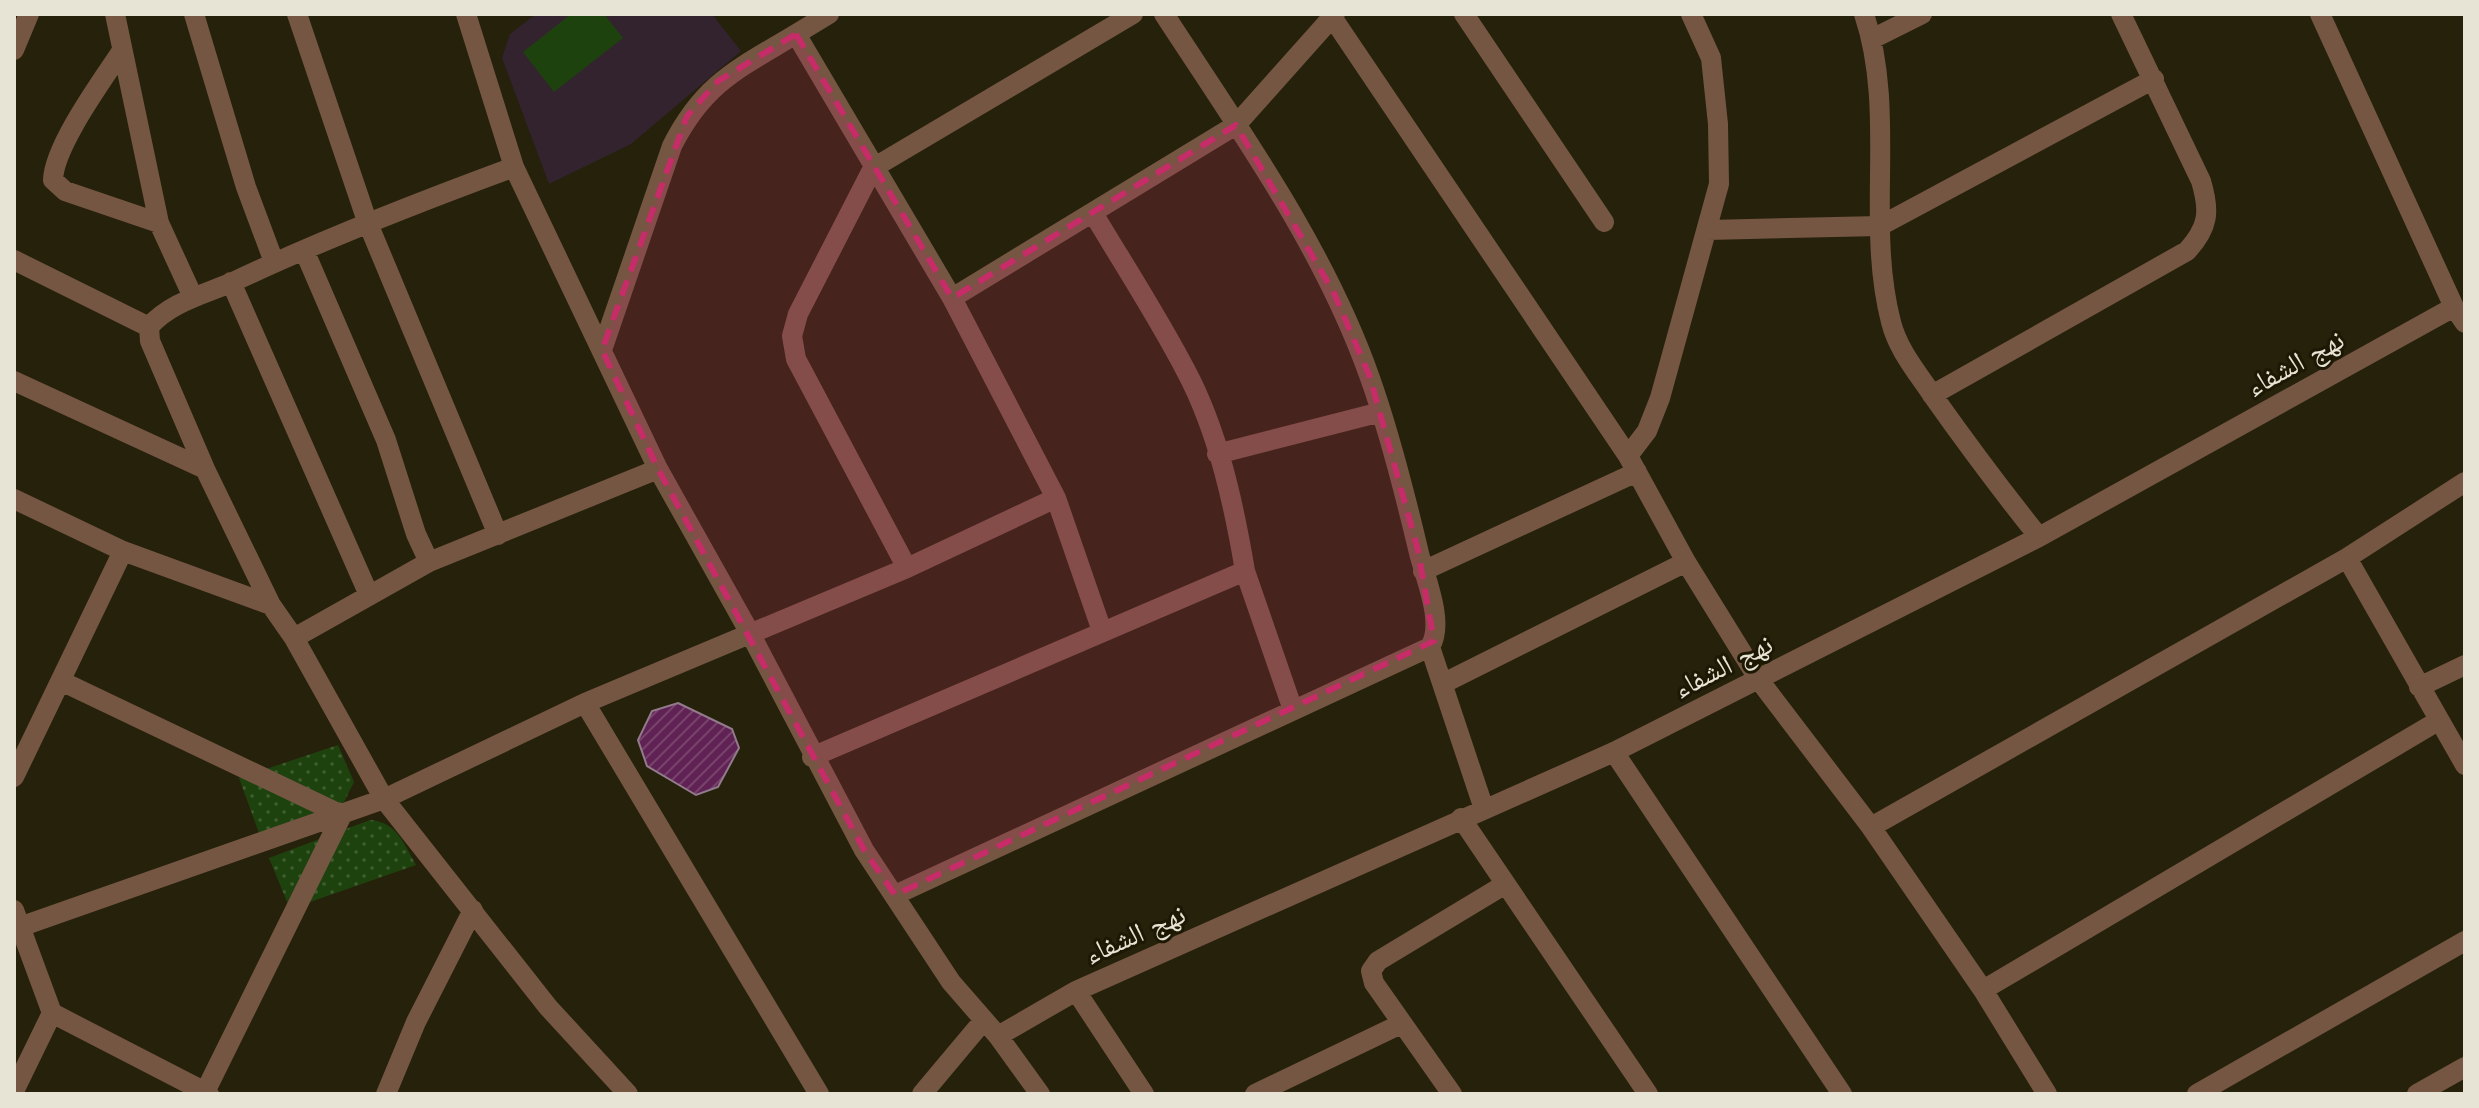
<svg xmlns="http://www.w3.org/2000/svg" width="2479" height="1108" viewBox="0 0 2479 1108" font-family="Jost,'Noto Naskh Arabic',sans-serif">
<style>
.education{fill:#33232e}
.park{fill:url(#park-dots)}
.pitch{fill:#1e420e}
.building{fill:url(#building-hatch);stroke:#927b8b;stroke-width:2}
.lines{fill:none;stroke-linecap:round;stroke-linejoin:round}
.minor{stroke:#755643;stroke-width:20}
.marked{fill:#c62c67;fill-opacity:0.2;stroke:#c62c67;stroke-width:6;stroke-dasharray:16 10;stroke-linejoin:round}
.labels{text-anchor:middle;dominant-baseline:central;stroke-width:6;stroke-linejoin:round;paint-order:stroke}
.street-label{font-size:28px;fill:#e7e4d6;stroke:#1d1803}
</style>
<defs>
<pattern id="park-dots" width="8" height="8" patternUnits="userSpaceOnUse" patternTransform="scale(2)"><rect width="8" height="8" fill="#1e420e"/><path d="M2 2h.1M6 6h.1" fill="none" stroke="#3f5d30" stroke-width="1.8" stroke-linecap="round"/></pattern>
<pattern id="building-hatch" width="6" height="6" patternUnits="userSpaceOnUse" patternTransform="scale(2)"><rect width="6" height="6" fill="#602254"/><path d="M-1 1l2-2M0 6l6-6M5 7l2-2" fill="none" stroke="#77426c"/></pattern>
</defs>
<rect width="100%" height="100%" fill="#26210b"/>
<path class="education" d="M536,14H712L741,51L631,144L549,184L502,58L510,34Z"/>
<path class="park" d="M338,745L354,782L344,802L259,833L239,778Z
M370,820C397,822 404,844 416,865L290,909L269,858Z"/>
<path class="pitch" d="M571,14H604L623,38L554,92L523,52Z"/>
<path class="building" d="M678,703L732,729L739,748L718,787L696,795L647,766L638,740L652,711Z"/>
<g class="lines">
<path class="minor" d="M115,14L159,223L193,297
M194,14L246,187L274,262
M297,14L367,221L498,535
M466,14L514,167L658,469L751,635L864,850L951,982L998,1036L1040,1094
M1330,14L1628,456L1686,562L1759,680L1871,827L1983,990L2047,1094
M1464,14L1604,222
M1864,14C1897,112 1865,222 1891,322C1898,350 1917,372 1933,396C1967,444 2002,491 2039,537
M2320,14L2454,307L2465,323
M796,34L829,14
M1872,39L1922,14
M14,50L29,14
M121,52C102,81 54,146 53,180L65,191L159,223
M514,167C419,202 326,238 235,281C206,294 170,302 149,327L150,341L205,469L271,605L294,638L384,799L548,1007L628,1094
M1708,230L1880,226L2154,79
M304,250L386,440L416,534L429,562
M14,260L149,327
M231,282L369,595
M952,298L1056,498L1102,631
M602,350L672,146C704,83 738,69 796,34L952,298L1236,125L1335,14
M14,381L205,469
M1932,395L2187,251C2209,227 2210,211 2201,181L2121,14
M1217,454L1381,412
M1628,456L1647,431L1660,398L1719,184L1718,124L1711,58L1691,14
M14,499L123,551L271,605
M2347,558L2465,765
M907,568L796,359L792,336L798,314L873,168L1133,14
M1245,571L1293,710
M1423,571L1637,472
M294,638L429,562L658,469
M1430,647L1484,809
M61,681L342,815L205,1092
M1444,683L1686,562
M2419,687L2465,665
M585,703L819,1094
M1614,752L1842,1094
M812,757L1245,571C1234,505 1218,431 1186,371C1158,317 1124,265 1093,213
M14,777L123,551
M1461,818L1648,1094
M1871,827L2347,558L2465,482
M895,895L1430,647C1445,623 1425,578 1419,553C1405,494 1390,434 1370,378C1324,247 1239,129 1164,14
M14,910L52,1013
M14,929L384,799L585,703L907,568L1056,498
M1983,990L2438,721
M1076,991L1144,1094
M998,1036L1076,991L1614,752L2039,537L2454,307
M14,1091L52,1013L209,1094
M386,1094L416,1022L473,910
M922,1094L984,1020
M1255,1094L1401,1024
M1452,1094L1374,983L1371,971L1378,961L1504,885
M2197,1094L2465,941
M2417,1094L2465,1067"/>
</g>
<path class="marked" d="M796,34L952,298L1236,125L1334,293L1370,377L1418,550L1434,641L895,895L864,850L658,469L602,350L687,116L718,81Z"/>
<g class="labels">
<g class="street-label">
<text transform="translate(2295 363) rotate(-29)">نهج الشفاء</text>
<text transform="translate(1723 666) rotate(-27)">نهج الشفاء</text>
<text transform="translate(1135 934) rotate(-24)">نهج الشفاء</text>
</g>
</g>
<rect width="2479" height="1108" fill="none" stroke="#e7e4d6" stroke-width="32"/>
</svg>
